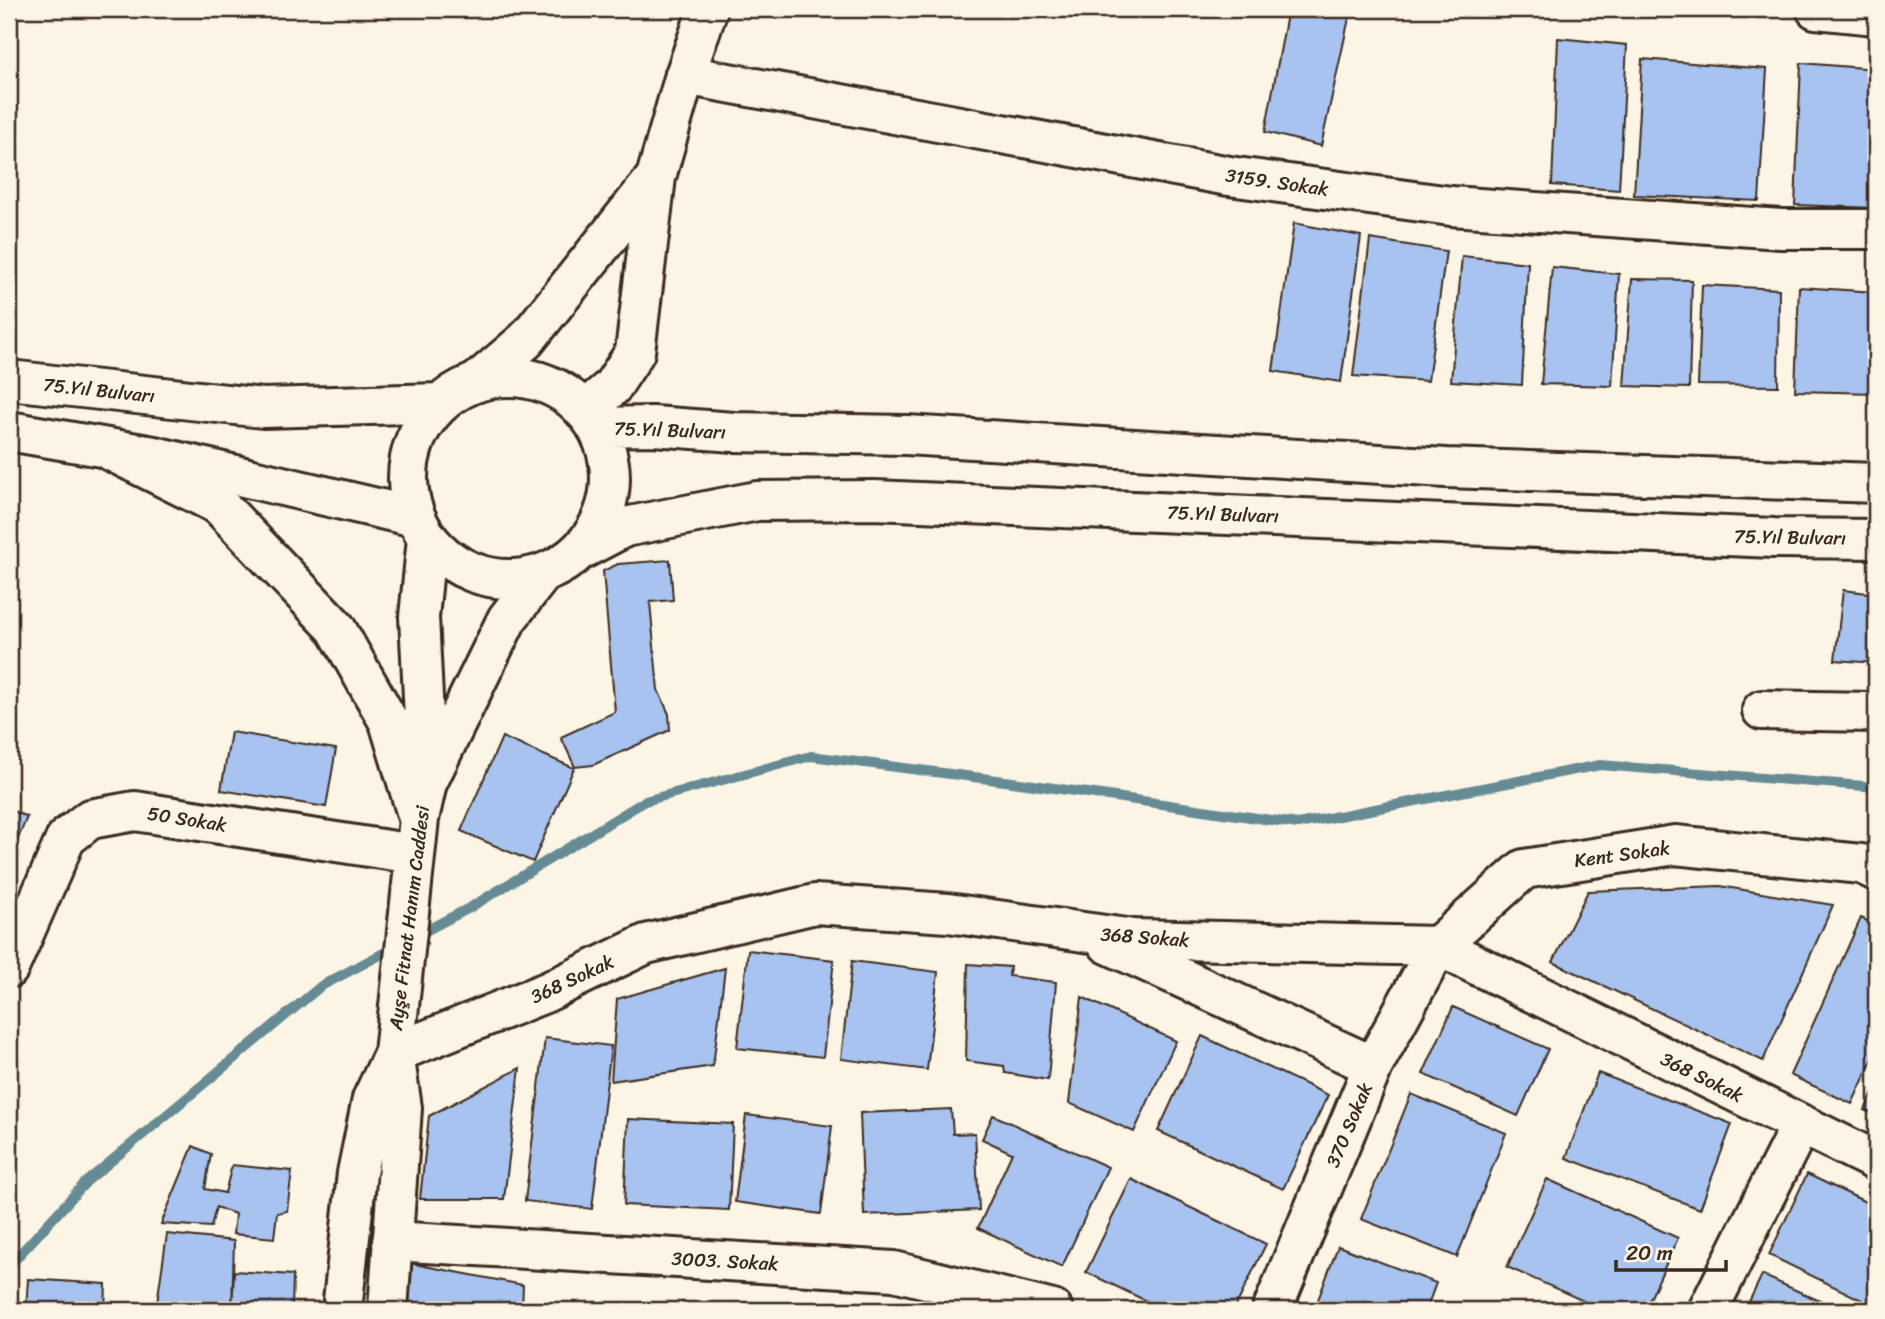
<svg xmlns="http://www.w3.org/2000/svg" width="1885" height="1319" viewBox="0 0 1885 1319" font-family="Sriracha,sans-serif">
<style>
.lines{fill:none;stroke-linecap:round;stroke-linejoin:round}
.stream{stroke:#668b94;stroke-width:10}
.building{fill:#a8c3f0;stroke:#3b2a1e;stroke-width:2}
.minor-casing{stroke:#3b2a1e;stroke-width:44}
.tertiary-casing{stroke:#3b2a1e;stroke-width:44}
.secondary-casing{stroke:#3b2a1e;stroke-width:44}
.minor{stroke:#fcf5e5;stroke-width:38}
.tertiary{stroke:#fcf5e5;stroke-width:38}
.secondary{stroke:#fcf5e5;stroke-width:38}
.labels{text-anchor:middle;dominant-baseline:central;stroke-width:5;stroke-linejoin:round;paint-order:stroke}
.street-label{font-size:19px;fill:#3b2a1e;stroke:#fcf5e5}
</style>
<rect width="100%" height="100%" fill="#fcf5e5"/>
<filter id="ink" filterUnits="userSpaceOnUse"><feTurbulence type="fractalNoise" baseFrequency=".0143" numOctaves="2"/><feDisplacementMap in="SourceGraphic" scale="14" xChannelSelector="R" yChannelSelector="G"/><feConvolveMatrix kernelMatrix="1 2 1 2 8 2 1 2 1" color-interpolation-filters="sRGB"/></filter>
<g filter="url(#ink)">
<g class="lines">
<path class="stream" d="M414,937L471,907L645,801L811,756L1020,783L1298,824L1600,765L1876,787
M9,1266L86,1182L321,986L397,946"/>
</g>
<path class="building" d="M1288,9H1351L1321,146L1265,132Z
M1558,38L1627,45L1619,190L1552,185Z
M1642,59L1767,69L1759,201L1634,195Z
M1801,63L1876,69V208L1795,205Z
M1294,223L1361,236L1341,382L1273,371Z
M1370,239L1446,251L1428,381L1353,376Z
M1462,256L1528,263L1522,385L1451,381Z
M1552,267L1619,274L1612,386L1541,384Z
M1632,279L1692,280L1689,388L1624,386Z
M1702,285L1779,289L1778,386L1698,385Z
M1799,287L1876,292V393L1795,391Z
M670,560L673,600L650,602L658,690L669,714L670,730L593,765L575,767L561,737L615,712L603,571L618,564Z
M1843,590L1876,594V663L1835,660Z
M231,732L336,749L326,807L221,790Z
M502,737L574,768L533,862L461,831Z
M9,809L27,817L9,860Z
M1720,886L1833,905L1763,1061L1553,962L1588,891Z
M1861,918L1876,925V1052L1852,1104L1790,1075Z
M748,950L834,960L823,1057L737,1048Z
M852,961L938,972L927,1070L841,1059Z
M968,964L1010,967L1009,976L1056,982L1048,1080L1005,1073L1004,1066L966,1061Z
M725,968L713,1066L611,1081L617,999Z
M1082,997L1176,1041L1134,1132L1069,1103Z
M1453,1007L1548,1049L1518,1116L1423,1074Z
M1202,1036L1328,1095L1283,1189L1158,1131Z
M545,1038L611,1046L592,1209L525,1201Z
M520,1068L504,1199H420L429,1116Z
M1598,1073L1732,1124L1700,1209L1566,1158Z
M1876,1086V1115L1865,1110Z
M1411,1094L1506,1133L1457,1257L1361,1219Z
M951,1109L953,1134L975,1133L979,1210L864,1215L860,1113Z
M746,1115L832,1126L821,1214L735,1202Z
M993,1115L1108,1167L1062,1267L978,1228L1012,1153L982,1139Z
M628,1119L733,1124L729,1210L624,1205Z
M193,1146L211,1154L205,1189L225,1193L232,1165L292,1171L287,1211L277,1213L274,1238L233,1234L235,1214L216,1207L211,1227L161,1224Z
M1807,1174L1876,1207V1307L1769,1255Z
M1131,1179L1266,1244L1234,1310H1165L1086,1272Z
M1547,1179L1678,1238L1645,1310H1604L1507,1267Z
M167,1234L234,1241L232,1310H156Z
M1338,1246L1436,1283L1426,1310L1315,1308Z
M409,1263L523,1285L522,1310H405Z
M234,1271L293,1275L292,1310H232Z
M1762,1275L1840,1310H1745Z
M28,1279L106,1284L105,1310H26Z"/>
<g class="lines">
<g class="minor-casing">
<path id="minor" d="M1816,9L1876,15
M685,75L1229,176L1451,206L1781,229H1876
M1762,710L1876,712
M1108,944L1373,1066
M9,968L66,838L90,819L135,811L414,854
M394,1053L547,992L646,944L815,904L948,913L1134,939L1438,946L1876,1161
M392,1241L894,1271L1053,1310
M1272,1310L1373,1066L1438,946L1524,869L1675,845L1861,864L1876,871
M1708,1310L1800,1126"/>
</g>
<g class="tertiary-casing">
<path id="tertiary" d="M477,382L526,340L656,177
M584,411L612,387L635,352L656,177L685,75L708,9"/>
</g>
<g class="secondary-casing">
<path id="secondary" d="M408 478a101 101 0 1 1 202 0a101 101 0 1 1-202 0Z
M9,380L263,408L441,403
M596,427L653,426L734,432L906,435L1446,468L1876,483
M9,431L154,456L415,517
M105,448L219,505L336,628L389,722L418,818
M579,551L625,527L757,501L874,500L1774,538L1876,539
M427,777L419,617L427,538
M342,1310L357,1173L372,1099L394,1053
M388,1310L402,1108L394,1053L419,819L427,783L507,619L543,573"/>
</g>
<use href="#minor" class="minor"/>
<use href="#tertiary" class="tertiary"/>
<use href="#secondary" class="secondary"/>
</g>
</g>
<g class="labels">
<g class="street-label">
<text transform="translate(1277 182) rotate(8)">3159. Sokak</text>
<text transform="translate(99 390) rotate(6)">75.Yıl Bulvarı</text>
<text transform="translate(670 430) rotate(2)">75.Yıl Bulvarı</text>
<text transform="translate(1223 514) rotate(2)">75.Yıl Bulvarı</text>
<text transform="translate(1790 537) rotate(1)">75.Yıl Bulvarı</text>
<text transform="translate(187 819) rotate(9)">50 Sokak</text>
<text transform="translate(1622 854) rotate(-8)">Kent Sokak</text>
<text transform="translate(409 918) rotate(-83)">Ayşe Fitnat Hanım Caddesi</text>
<text transform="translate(1145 937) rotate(4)">368 Sokak</text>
<text transform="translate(572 979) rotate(-25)">368 Sokak</text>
<text transform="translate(1702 1077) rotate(26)">368 Sokak</text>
<text transform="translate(1349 1125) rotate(-67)">370 Sokak</text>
<text transform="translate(725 1261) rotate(3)">3003. Sokak</text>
</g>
</g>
<rect width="1885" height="1319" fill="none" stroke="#fcf5e5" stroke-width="35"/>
<rect x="18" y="18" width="1850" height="1284" fill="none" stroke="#3b2a1e" stroke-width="2.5" filter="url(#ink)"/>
<path d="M1616 1260v10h110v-10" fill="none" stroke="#3b2a1e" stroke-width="3.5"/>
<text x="1626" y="1260" font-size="21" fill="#3b2a1e" stroke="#fcf5e5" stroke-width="5" paint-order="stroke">20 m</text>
</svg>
